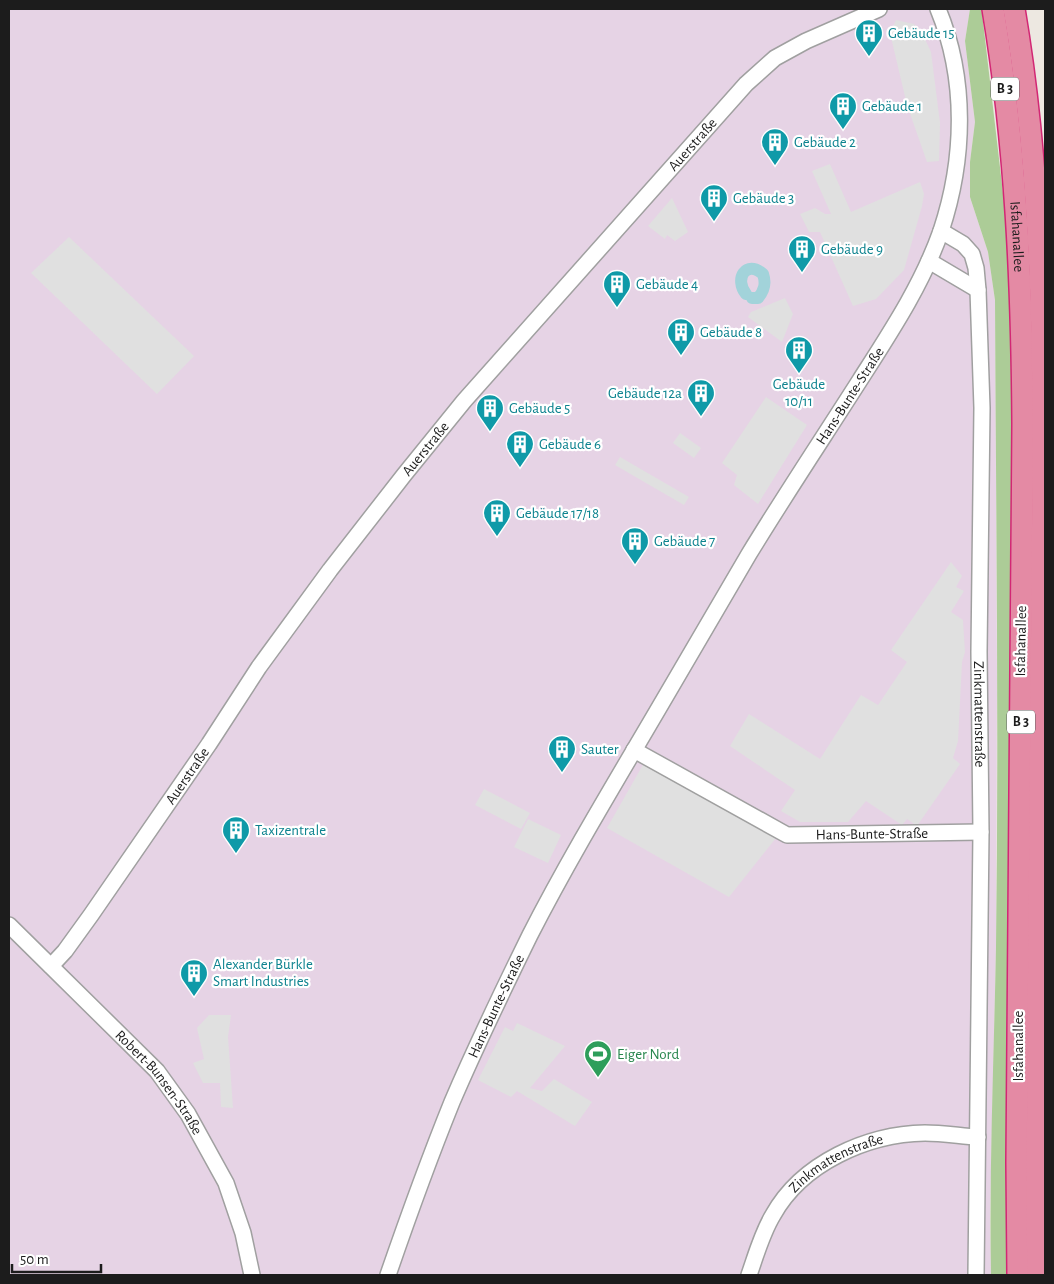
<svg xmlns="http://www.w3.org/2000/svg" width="1054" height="1284" viewBox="0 0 1054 1284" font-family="'Alegreya Sans',sans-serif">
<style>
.industrial{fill:#e6d3e5}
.forest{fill:#accc97}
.parking{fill:#e0e0e0}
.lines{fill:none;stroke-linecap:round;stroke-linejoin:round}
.canal{stroke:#a2d3da;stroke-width:12}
.minor-casing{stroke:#a0a0a0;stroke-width:18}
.highway-casing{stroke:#d22774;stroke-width:24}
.minor{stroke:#fff;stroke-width:15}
.highway{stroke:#e48aa4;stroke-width:21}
.labels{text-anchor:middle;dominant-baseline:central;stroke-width:4.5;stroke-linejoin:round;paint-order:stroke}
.shield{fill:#fff;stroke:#606060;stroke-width:1}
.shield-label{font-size:14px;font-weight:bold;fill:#1c1c1c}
.culture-label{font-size:15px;fill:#0d838f;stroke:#fff;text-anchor:start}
.street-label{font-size:15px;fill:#1c1c1c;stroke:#fff}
.leisure-label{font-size:15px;fill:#27864d;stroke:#fff;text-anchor:start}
</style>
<rect width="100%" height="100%" fill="#ede8e1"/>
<path class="industrial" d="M9,9H970L965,41L975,122L970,162V197L988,252L995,300L997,678L996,947L990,1219L991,1275H9Z"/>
<path class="forest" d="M970,9H981L982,13L1006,219L1012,319L1010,1275H991C989,1166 994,1056 996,947C999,732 996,516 995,300L988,252L970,197V162L975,122L965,41Z"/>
<path class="parking" d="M896,20L914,24L922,33L931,52L940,123L939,161L927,162L907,105L890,33Z
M830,164L851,212L920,182L924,194L922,206L904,270L876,299L853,306L820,232H809L800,214L815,208L825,214H831L812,171Z
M672,198L688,232L675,241L667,235L665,239L648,226Z
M69,237L194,356L157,394L31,273Z
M785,298L793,314L782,342L748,317L751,312Z
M766,397L807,425L758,504L734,485L737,475L722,463Z
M680,433L701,448L694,458L673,443Z
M620,457L689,497L684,505L615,465Z
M951,562L962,576L956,587L964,591L951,612L963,620L965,652L962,662L958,741L953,758L960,764L917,826L907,819L902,825L866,801L848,822H800L781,811L795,790L730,746L749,714L820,759L861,695L878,705L907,662L891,650Z
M644,763L776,838L729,897L607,828Z
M484,789L530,813L521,829L475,805Z
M528,819L561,835L548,863L514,847Z
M209,1015H231L228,1037L233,1108L221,1107L220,1083H203L193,1063L204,1059L197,1028Z
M517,1023L565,1046L530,1088L542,1091L554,1079L592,1102L575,1126L517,1091L511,1097L478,1080L505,1027L513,1031Z"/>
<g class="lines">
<path class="canal" d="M746,294C734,279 746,259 763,274C766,283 765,290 758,298H752"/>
<g class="minor-casing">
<g id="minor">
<path id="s1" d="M941,231L963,244L972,254L976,268L978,290L982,408L979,652L981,832L976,1275"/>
<path d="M929,261L978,290"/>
<path id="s2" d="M634,750L787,835L981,832"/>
<path id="s3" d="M9,925L157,1071L188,1114L226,1183L243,1233L252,1275"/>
<path id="s4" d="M51,966L65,951L91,915L209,744L259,667L330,570L404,475L464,401L746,84L775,58L806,41L879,9"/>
<path id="s5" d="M388,1275C408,1217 429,1159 452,1102C476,1046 503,990 530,935C571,855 618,778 663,701C692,652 720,603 749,554C785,495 823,438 860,380C890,333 922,285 941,231C965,159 967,79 938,9"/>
<path id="s6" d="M749,1275C756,1255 762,1233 773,1215C802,1163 867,1134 925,1133C942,1133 961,1136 978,1137"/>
</g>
</g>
<g class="highway-casing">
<g id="highway">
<path id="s7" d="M993,9C1016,146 1022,284 1023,424L1017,1163L1018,1275"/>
<path d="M1014,9C1046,198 1044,390 1042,581C1040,731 1039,882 1038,1033C1038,1114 1036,1195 1038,1275"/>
</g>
</g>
<use href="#minor" class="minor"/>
<use href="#highway" class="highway"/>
</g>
<defs>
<g id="building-pin" transform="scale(1.4375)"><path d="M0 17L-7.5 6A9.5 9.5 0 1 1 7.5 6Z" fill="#0f9aa8" stroke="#fff"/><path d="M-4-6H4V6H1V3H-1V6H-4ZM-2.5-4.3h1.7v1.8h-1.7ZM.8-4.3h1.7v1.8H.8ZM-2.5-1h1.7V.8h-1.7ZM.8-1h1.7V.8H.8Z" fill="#fff"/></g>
<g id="stadium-pin" transform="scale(1.4375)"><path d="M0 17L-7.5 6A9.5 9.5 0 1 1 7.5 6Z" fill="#2e9e5b" stroke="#fff"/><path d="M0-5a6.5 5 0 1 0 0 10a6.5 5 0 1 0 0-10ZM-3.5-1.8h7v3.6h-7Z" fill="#fff"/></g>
</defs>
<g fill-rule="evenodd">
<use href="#building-pin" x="869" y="33"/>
<use href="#building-pin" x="843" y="106"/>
<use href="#building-pin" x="775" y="142"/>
<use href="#building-pin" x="714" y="198"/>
<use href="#building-pin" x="802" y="249"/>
<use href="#building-pin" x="617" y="284"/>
<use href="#building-pin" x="681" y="332"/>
<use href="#building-pin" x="799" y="350"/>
<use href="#building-pin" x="701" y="393"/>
<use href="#building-pin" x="490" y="408"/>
<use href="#building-pin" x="520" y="444"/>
<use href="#building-pin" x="497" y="513"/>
<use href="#building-pin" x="635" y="541"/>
<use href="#building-pin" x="562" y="749"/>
<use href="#building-pin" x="236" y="830"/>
<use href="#building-pin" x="194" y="973"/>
<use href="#stadium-pin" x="598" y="1054"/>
</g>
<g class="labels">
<g class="shield">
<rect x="991" y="77.5" width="28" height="23" rx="4"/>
<rect x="1007" y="710.5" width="28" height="23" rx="4"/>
</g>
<g class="shield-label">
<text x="1005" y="89">B 3</text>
<text x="1021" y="722">B 3</text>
</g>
<g class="culture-label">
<text x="888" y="33">Gebäude 15</text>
<text x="862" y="106">Gebäude 1</text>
<text x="794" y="142">Gebäude 2</text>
<text x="733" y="198">Gebäude 3</text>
<text x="821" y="249">Gebäude 9</text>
<text x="636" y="284">Gebäude 4</text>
<text x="700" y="332">Gebäude 8</text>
<text x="799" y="384" text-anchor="middle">Gebäude<tspan x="799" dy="17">10/11</tspan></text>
<text x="682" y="393" text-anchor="end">Gebäude 12a</text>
<text x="509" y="408">Gebäude 5</text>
<text x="539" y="444">Gebäude 6</text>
<text x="516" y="513">Gebäude 17/18</text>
<text x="654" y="541">Gebäude 7</text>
<text x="581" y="749">Sauter</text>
<text x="255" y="830">Taxizentrale</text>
<text x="213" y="964">Alexander Bürkle<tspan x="213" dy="17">Smart Industries</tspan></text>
</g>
<g class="street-label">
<text stroke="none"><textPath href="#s4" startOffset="1044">Auerstraße</textPath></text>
<text stroke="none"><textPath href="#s7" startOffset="229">Isfahanallee</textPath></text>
<text stroke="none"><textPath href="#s5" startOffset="996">Hans-Bunte-Straße</textPath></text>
<text stroke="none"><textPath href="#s4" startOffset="639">Auerstraße</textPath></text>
<text transform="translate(1021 641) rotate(-89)">Isfahanallee</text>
<text stroke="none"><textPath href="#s1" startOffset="500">Zinkmattenstraße</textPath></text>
<text stroke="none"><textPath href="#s4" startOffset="234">Auerstraße</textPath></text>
<text stroke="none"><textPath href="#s2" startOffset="260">Hans-Bunte-Straße</textPath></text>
<text stroke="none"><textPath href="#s5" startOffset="290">Hans-Bunte-Straße</textPath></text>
<text transform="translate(1018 1046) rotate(-90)">Isfahanallee</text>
<text stroke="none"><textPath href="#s3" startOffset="218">Robert-Bunsen-Straße</textPath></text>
<text stroke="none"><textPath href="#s6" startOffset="149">Zinkmattenstraße</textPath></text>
</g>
<g class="leisure-label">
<text x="617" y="1054">Eiger Nord</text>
</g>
</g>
<rect width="1054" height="1284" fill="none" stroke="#1c1c1c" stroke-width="20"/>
<path d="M12 1264v8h89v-8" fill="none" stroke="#1c1c1c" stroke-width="2.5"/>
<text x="20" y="1264" font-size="15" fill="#1c1c1c" stroke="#ffffff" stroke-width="4" paint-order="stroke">50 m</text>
</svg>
